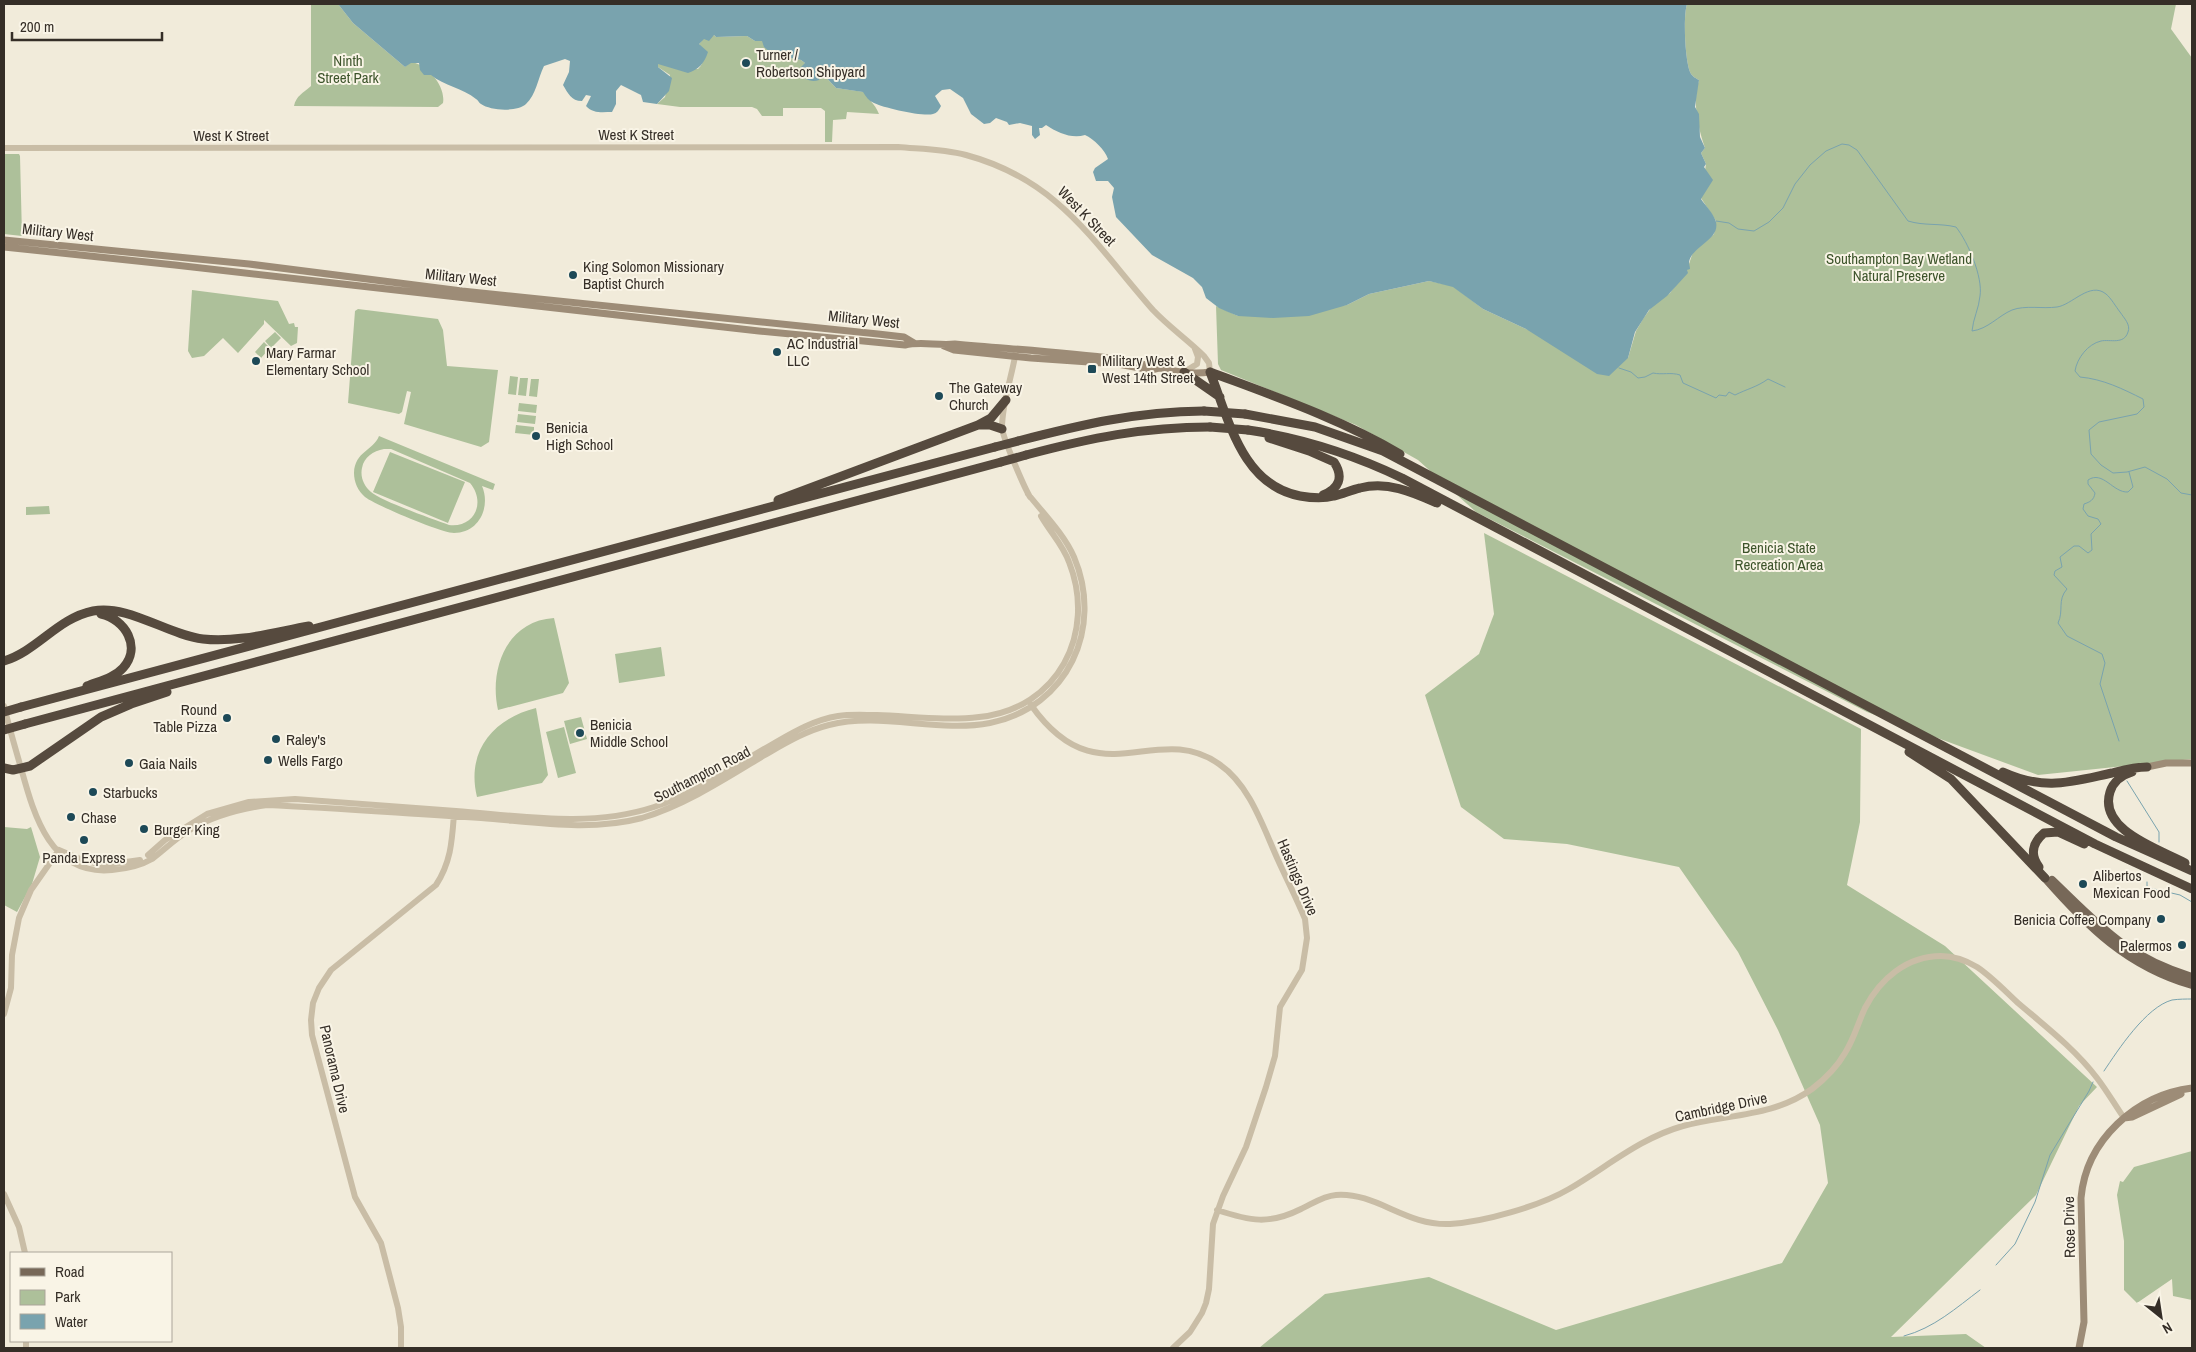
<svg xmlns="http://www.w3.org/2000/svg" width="2196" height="1352" viewBox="0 0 2196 1352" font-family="'Archivo Narrow',sans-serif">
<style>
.green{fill:#adc09a;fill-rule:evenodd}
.water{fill:#79a3ae}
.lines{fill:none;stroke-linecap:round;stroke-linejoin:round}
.stream{stroke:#79a3ae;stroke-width:1}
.tertiary{stroke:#c9bda6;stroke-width:6}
.secondary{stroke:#9d8c77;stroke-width:7}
.primary{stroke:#776858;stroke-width:8}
.motorway{stroke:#564a3e;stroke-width:9}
.motorway-bridge{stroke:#564a3e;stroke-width:9}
.poi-dot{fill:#1d4957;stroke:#f9f4e6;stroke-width:2}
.labels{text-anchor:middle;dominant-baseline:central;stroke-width:4;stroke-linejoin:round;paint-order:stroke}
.poi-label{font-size:15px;fill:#352e27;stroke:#f9f4e6;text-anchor:start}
.park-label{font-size:15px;fill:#3d542b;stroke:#f9f4e6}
.street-label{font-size:15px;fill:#352e27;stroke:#f9f4e6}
</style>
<rect width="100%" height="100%" fill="#f1ebda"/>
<path class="green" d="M311,4H338L353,23L405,67L411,62C427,64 446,86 443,103L438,107L294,106C296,96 303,93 311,86Z
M1687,4H2176L2171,29L2192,58V759L2038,775L1867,712L1476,512L1418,460L1356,425L1221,370L1218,364L1216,306L1238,316L1347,305L1369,294L1429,281L1453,286L1483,309L1526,329L1628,358L1636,331L1643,319L1653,305L1670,293L1687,270L1693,252L1714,234L1716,221L1701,198L1706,164L1701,153L1705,148C1698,127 1692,102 1699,80C1695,78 1691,75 1690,72C1685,59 1683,17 1687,4Z
M714,35L716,37L747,36L755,41H763C767,52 771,53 784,53L786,57L801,60L805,63L804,66L821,72L836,88L864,92C869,101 874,102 879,114L847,112L846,119L833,120L832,142H825V111L821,108H783V116H762L757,109L752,107H680L657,104L665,97L670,75L658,67V63L698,69C706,62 704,51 699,44L704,38Z
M4,154H19L20,156L22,236L4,234Z
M192,290L278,301L289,324L294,323L295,327H298L297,343L291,346L264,320V324L238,353L223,338L204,356L192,358L188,351Z
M358,309L438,319L443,330L447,366L498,370L489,442L481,447L404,424L411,392L407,391L402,412L399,414L348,403L355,311Z
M275,332L281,338L271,348L265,341Z
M264,342L270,348L261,358L255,352Z
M510,376L518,377L516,395L508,394Z
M520,378H528L526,396L518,395Z
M531,379H539L537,397L529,396Z
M519,403L537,405L536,413L518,411Z
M518,414L536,416L535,424L517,422Z
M516,425L534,427V435L515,433Z
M379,436L495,484L493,490L482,486C491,507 479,533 454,533C442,533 375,505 365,497C358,491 354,482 354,473C355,451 373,451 379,436ZM384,449H391L470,483C486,502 475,528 449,525C433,519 381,501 371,492C364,486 360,477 362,468C364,457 373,451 384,449Z
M390,452L465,482L448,523L373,492Z
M49,506L50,514L26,515V507Z
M1484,533L1861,729L1860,822L1847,885L1945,946L2097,1087L2079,1106L2036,1195L1891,1337L1966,1334L1986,1348H1259L1325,1294L1429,1277L1556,1330L1782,1263L1828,1183L1820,1125L1778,1030L1738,952L1679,867L1567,844L1504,839L1461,807L1425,695L1479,654L1494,614Z
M554,618L569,683L563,693L498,710C489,670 506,621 554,618Z
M661,647L665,676L619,683L615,654Z
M536,708L548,775L542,783L477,797C466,752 492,719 536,708Z
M581,717L587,739L570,744L564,721Z
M564,727L576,773L558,778L546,732Z
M4,827L27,829L31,827L40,857L32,884L17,912L4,905Z
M2192,1151V1300L2173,1296L2172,1279L2137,1303L2124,1290V1241L2117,1195L2120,1181L2123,1182L2134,1167Z"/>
<path class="water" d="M338,4H1687C1683,17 1685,59 1690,72C1691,75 1695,78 1699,80L1695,107L1699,114L1700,137L1705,148L1701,153L1706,164L1704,167L1713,180L1701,199C1705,205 1714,214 1716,222C1720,240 1692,246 1689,262C1689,264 1690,267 1690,269L1687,270L1688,273L1667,296L1649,310L1635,332L1628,358L1609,376L1597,374L1526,329L1483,309L1453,287L1429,281L1369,294L1347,305L1309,316L1273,318L1238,316L1228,312L1219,308L1206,298L1202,287L1193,278L1152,255L1116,217L1112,197L1114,188L1108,181H1096L1093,172L1095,168L1108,159C1105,150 1094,139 1085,135C1072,139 1058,133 1046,125L1042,128H1039L1040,135L1035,139L1032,135V126L1020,123L1009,125L1007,122L996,118L990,123L984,124L971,114L963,98L950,89L942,90L935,96L941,106C939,110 937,113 933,114C924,117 884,108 874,103C869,101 866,97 863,92L836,88L822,73L819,80C811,83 803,79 799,71L800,68L805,63L801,60L786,57L783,53H771L764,47L762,41H755L747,36L716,37L714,35L709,41L704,39L699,44L708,52C704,64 699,69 688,73L658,64V67L672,78L669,91L657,104L643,102L641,95L621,85L616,91V104L612,112C603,112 593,114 586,106L591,96L586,95L582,101C571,101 568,93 563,85L569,72L570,61L565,59L544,66C538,78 536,95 526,104C517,112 491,111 481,104C479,103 478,100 476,99C463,88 444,86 431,75H424L420,70L419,63H411L405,67L353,23Z"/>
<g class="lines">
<path class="stream" d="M1716,221L1729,223L1738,229L1754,231L1769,222L1783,208L1795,184L1810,165L1826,151L1842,144L1849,145L1857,150L1908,221C1924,226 1940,223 1956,227C1968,242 1983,277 1980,296C1979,308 1973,319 1972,331C1988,329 1998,316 2012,310C2025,305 2043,309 2057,307C2072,305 2090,281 2106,294C2111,298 2116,307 2120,312C2124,318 2131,325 2128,332C2124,345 2110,339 2101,341C2088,344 2077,358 2075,371L2080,377C2103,379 2123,389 2143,399L2144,407L2137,414L2099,422L2089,430L2091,454L2101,465L2113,473L2127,472L2145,467L2167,479L2181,493L2192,495
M1619,368L1631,372L1638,378L1645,377L1653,373C1662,375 1671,372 1680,375L1683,383L1716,398L1719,395L1726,396L1729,392L1735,395C1747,389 1757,387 1768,379L1785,387
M2119,741L2100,684L2105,663L2102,654L2067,636L2058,623C2064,611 2057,600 2067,589L2054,575L2055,571L2062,567L2060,557L2074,546H2079L2088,553L2092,550L2091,534L2101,524L2098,519L2088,516L2083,509L2084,504C2090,502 2094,500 2095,493L2088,484V480C2103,470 2113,493 2128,492L2133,487L2129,472
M2127,781L2159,832V842
M2147,882V886L2150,888L2180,895L2192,902
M2104,1071C2118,1050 2146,1007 2172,1000C2179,999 2186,999 2192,999
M1996,1265L2015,1244L2035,1202L2050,1155L2089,1091L2093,1082
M1904,1336C1934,1328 1956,1308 1980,1290"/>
<path class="tertiary" d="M4,148L898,147C921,149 944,149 966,155C1059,180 1094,243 1153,310C1169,327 1188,340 1204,356L1209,363L1210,372
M1016,351C1012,377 1002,402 1002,428C1003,438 1024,487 1030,497
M1184,372L1197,364L1198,357L1195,349
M1031,705C1098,800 1155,719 1219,764C1250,785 1263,827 1278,860C1287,880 1297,899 1305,919L1307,938L1302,970L1280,1007L1275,1056L1266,1087L1246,1147L1223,1196L1213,1224L1209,1289L1206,1303L1202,1313L1190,1332L1173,1348
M4,706C9,727 15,747 21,768C34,815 50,876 112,870C125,869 140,866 152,859C164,850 175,839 188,831C212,816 239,809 267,805C338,808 410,814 481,818C534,822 589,832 642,818C685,805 725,779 763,756C784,744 805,731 829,725C881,712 938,733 990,723C1068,707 1104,628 1074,557C1064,534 1043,513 1028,494
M59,850L85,861L105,865L140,860
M148,855L165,840L207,814L249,802L295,799C348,803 402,807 456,811C522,816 590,828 654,807C694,794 734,766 771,745C792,733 813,720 838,716C850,714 864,715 877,715C910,716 946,721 979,717C1058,709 1097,633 1069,562C1063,545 1050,532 1041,516
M4,1014L11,988L12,955L19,918L31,890L59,850
M4,1194L19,1227L25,1253
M1217,1210C1250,1221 1269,1225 1301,1209C1312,1204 1323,1196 1336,1195C1377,1192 1405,1226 1450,1224C1484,1222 1540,1206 1569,1189C1607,1167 1640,1138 1683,1126C1728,1114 1773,1117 1812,1089C1825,1079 1837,1067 1845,1053C1854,1039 1858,1023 1865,1008C1880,979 1907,956 1941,956C1953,956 1967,961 1977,967C1992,977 2005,991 2018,1003C2045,1026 2075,1049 2097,1078C2107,1091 2115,1105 2124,1118
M26,1341V1348
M401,1348V1327L398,1308L381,1243L355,1197L312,1035L311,1020L313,1003L319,988L331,970L436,885C451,862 452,841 454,814"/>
<path class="secondary" d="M4,240L249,264L462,291L878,334L904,337L914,343
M4,247L175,265L759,331L905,345C921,341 938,346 955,344C1009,349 1063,352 1116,359C1147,363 1179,377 1210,372
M944,346L954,350L1031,358L1118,364L1151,370L1159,368
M2147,767L2166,763H2192
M2124,1118L2132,1117L2181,1094
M2079,1348L2084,1322L2081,1198C2086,1140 2136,1095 2192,1088"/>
<path class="primary" d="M2045,878C2088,927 2127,966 2192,985
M2052,880C2101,927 2125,956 2192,977"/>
<path class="motorway" d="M1184,372L1220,397
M1210,372C1229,420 1242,485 1300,496C1311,498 1323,499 1334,496C1343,494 1351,490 1360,488C1388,481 1412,492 1437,503
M1210,372C1274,396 1341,419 1400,454
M1245,414L1315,427L1383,451L2116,837L2192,871
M978,425H990L1002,429
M1248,430C1302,438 1352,454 1402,478L2095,844L2192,889
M1269,438L1309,451L1334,462C1344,477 1339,489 1323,495
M1018,441C1084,424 1135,412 1204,411
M1026,455C1090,438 1143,427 1210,427
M778,500L978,425L991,418L1006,400
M4,661C37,651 58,618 93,611C128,604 168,635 203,639C237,643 275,632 309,626
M87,686C99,681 114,678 123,668C142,647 125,619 101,614
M21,707L995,447
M25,724L1001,462
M1909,752L1951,779L2045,878
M4,768L13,770L30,766L101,717L131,704L167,692
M2003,772C2045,791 2070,782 2112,773C2124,770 2135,767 2147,767
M2132,772C2122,775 2113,782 2110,792C2098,830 2159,849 2185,863
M2039,867C2030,855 2032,843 2044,833L2058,832L2084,844"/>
<path class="motorway-bridge" d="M1204,411L1245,414
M1210,427L1248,430
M995,447L1018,441
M1001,462L1026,455
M4,712L21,707
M4,730L25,724"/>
</g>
<g class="poi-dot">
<circle cx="746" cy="63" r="5"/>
<circle cx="573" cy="275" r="5"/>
<circle cx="777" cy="352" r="5"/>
<circle cx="256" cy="361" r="5"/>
<rect x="1087" y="364" width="10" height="10" rx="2.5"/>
<circle cx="939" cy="396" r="5"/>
<circle cx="536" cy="436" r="5"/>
<circle cx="227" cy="718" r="5"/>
<circle cx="580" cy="733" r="5"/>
<circle cx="276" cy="739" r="5"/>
<circle cx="268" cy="760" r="5"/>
<circle cx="129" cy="763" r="5"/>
<circle cx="93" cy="792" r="5"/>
<circle cx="71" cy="817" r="5"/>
<circle cx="144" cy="829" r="5"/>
<circle cx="84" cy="840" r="5"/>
<circle cx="2083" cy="884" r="5"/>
<circle cx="2161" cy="919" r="5"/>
<circle cx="2182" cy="945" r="5"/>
</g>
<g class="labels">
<g class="poi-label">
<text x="756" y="54">Turner /<tspan x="756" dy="17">Robertson Shipyard</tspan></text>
<text x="583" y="266">King Solomon Missionary<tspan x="583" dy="17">Baptist Church</tspan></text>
<text x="787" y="343">AC Industrial<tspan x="787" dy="17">LLC</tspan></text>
<text x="266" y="352">Mary Farmar<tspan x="266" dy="17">Elementary School</tspan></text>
<text x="1102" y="360">Military West &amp;<tspan x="1102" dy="17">West 14th Street</tspan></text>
<text x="949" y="387">The Gateway<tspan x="949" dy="17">Church</tspan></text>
<text x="546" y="427">Benicia<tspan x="546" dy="17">High School</tspan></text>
<text x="217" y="709" text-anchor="end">Round<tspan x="217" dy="17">Table Pizza</tspan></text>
<text x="590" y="724">Benicia<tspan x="590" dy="17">Middle School</tspan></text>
<text x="286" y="739">Raley's</text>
<text x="278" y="760">Wells Fargo</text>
<text x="139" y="763">Gaia Nails</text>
<text x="103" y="792">Starbucks</text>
<text x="81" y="817">Chase</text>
<text x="154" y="829">Burger King</text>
<text x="84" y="857" text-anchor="middle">Panda Express</text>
<text x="2093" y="875">Alibertos<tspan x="2093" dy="17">Mexican Food</tspan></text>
<text x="2151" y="919" text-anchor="end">Benicia Coffee Company</text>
<text x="2172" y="945" text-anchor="end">Palermos</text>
</g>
<g class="park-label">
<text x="348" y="60">Ninth<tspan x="348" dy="17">Street Park</tspan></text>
<text x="1899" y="258">Southampton Bay Wetland<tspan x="1899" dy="17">Natural Preserve</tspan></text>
<text x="1779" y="547">Benicia State<tspan x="1779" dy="17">Recreation Area</tspan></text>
</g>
<g class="street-label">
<text x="636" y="134">West K Street</text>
<text x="231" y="135">West K Street</text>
<text transform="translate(1087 216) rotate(46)">West K Street</text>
<text transform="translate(58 232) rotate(6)">Military West</text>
<text transform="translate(461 277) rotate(6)">Military West</text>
<text transform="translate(864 319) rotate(6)">Military West</text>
<text transform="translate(702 774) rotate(-27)">Southampton Road</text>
<text transform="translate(1298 877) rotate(67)">Hastings Drive</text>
<text transform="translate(335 1069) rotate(77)">Panorama Drive</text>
<text transform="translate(1721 1107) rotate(-12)">Cambridge Drive</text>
<text transform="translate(2069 1227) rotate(-91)">Rose Drive</text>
</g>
</g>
<rect width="2196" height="1352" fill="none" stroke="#352e27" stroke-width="10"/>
<rect x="10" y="1252" width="162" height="90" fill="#f9f4e6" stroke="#aba59a"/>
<rect x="20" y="1268" width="25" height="8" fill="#776858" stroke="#aba59a"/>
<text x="55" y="1277" font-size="15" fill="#352e27">Road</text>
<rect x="20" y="1290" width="25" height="15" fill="#adc09a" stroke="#aba59a"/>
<text x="55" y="1302" font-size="15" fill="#352e27">Park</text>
<rect x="20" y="1314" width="25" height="15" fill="#79a3ae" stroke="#aba59a"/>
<text x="55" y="1327" font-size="15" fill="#352e27">Water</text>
<g transform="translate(2161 1317) rotate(150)" stroke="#f9f4e6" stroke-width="4" paint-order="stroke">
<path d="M0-4L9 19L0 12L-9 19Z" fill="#352e27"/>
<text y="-8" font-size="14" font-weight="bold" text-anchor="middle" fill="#352e27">N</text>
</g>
<path d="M12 32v8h150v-8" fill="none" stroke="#352e27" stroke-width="2.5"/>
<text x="20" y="32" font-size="15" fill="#352e27" stroke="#f9f4e6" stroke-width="4" paint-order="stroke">200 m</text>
</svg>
